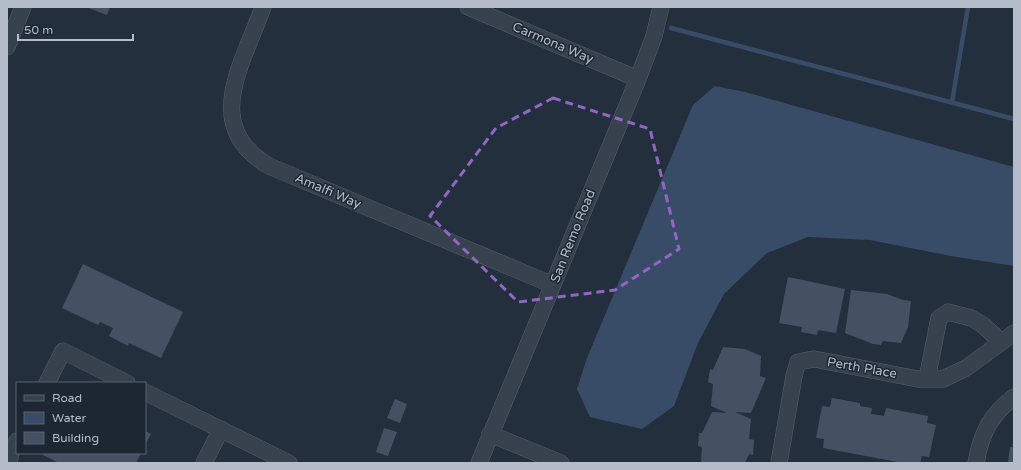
<svg xmlns="http://www.w3.org/2000/svg" width="1021" height="470" viewBox="0 0 1021 470" font-family="'Varela Round',sans-serif">
<style>
.water{fill:#394c67}
.lines{fill:none;stroke-linecap:round;stroke-linejoin:round}
.stream{stroke:#394c67;stroke-width:4.5}
.building{fill:#455162}
.minor-casing{stroke:#565f6c;stroke-width:17}
.minor{stroke:#38414e;stroke-width:16}
.marked{fill:none;stroke:#9266c3;stroke-width:3;stroke-dasharray:8 5;stroke-linejoin:round}
.labels{text-anchor:middle;dominant-baseline:central;stroke-width:3;stroke-linejoin:round;paint-order:stroke}
.street-label{font-size:13px;fill:#b4bcc9;stroke:#1d2633}
</style>
<rect width="100%" height="100%" fill="#242f3e"/>
<path class="water" d="M715,86L745,92L1014,167V266L951,256L870,240L808,237L767,253L724,294L698,343L674,406L642,429L590,417L577,389L587,358L693,105Z"/>
<g class="lines">
<path class="stream" d="M671,28L1014,119
M952,102L968,7"/>
</g>
<path class="building" d="M86,7H110L107,15Z
M83,264L183,312L161,358L129,343L128,346L109,336L113,328L100,322L98,325L62,308Z
M788,277L845,289L836,333L818,330L817,335L801,332L802,327L779,323Z
M851,290L887,294L903,300L911,301L908,327L901,343L883,341L881,345L873,344L845,333Z
M723,347L745,349L761,356L760,376L766,378L751,413L735,412L751,419L749,439L754,440L753,455L749,454L745,463H701L702,447L698,446L699,433H702L712,412L727,413L711,406L713,384L708,382L710,369L713,370Z
M832,398L860,403V406L872,408L871,414L884,416L886,408L928,416L927,423L936,425L929,457L922,456L920,463H903L823,448L824,439L816,438L822,406L830,407Z
M395,399L407,404L400,423L387,418Z
M384,428L397,432L388,456L376,452Z
M145,431L151,434L145,445Z
M1010,447H1014V463H1008Z
M44,453H141L136,463H59L43,455Z"/>
<g class="lines">
<g class="minor-casing">
<path id="minor" d="M263,7C244,62 200,126 269,166L553,285
M468,7L638,79
M7,47L23,7
M927,379L939,318L948,312L971,318L983,325L1001,342
M47,383L63,351L127,383
M145,392L289,463
M490,434L561,463
M9,463L11,453L17,441
M204,463L221,429
M479,463L638,79L654,36L661,7
M779,463L794,376L798,362L814,359L918,379H943L966,368L1014,333
M976,463C981,434 990,415 1014,397"/>
</g>
<use href="#minor" class="minor"/>
</g>
<path class="marked" d="M553,98L650,129L679,249L615,290L518,302L430,216L496,128Z"/>
<g class="labels">
<g class="street-label">
<text transform="translate(553 43) rotate(23)">Carmona Way</text>
<text transform="translate(328 191) rotate(23)">Amalfi Way</text>
<text transform="translate(573 236) rotate(-68)">San Remo Road</text>
<text transform="translate(862 368) rotate(10)">Perth Place</text>
</g>
</g>
<rect width="1021" height="470" fill="none" stroke="#b4bcc9" stroke-width="16"/>
<rect x="16" y="382" width="130" height="72" fill="#1d2633" stroke="#59626f"/>
<rect x="24" y="395" width="20" height="6" fill="#38414e" stroke="#59626f"/>
<text x="52" y="402" font-size="12" fill="#b4bcc9">Road</text>
<rect x="24" y="412" width="20" height="12" fill="#394c67" stroke="#59626f"/>
<text x="52" y="422" font-size="12" fill="#b4bcc9">Water</text>
<rect x="24" y="432" width="20" height="12" fill="#455162" stroke="#59626f"/>
<text x="52" y="442" font-size="12" fill="#b4bcc9">Building</text>
<path d="M18 34v6h115v-6" fill="none" stroke="#b4bcc9" stroke-width="2"/>
<text x="24" y="34" font-size="12" fill="#b4bcc9" stroke="#1d2633" stroke-width="3" paint-order="stroke">50 m</text>
</svg>
